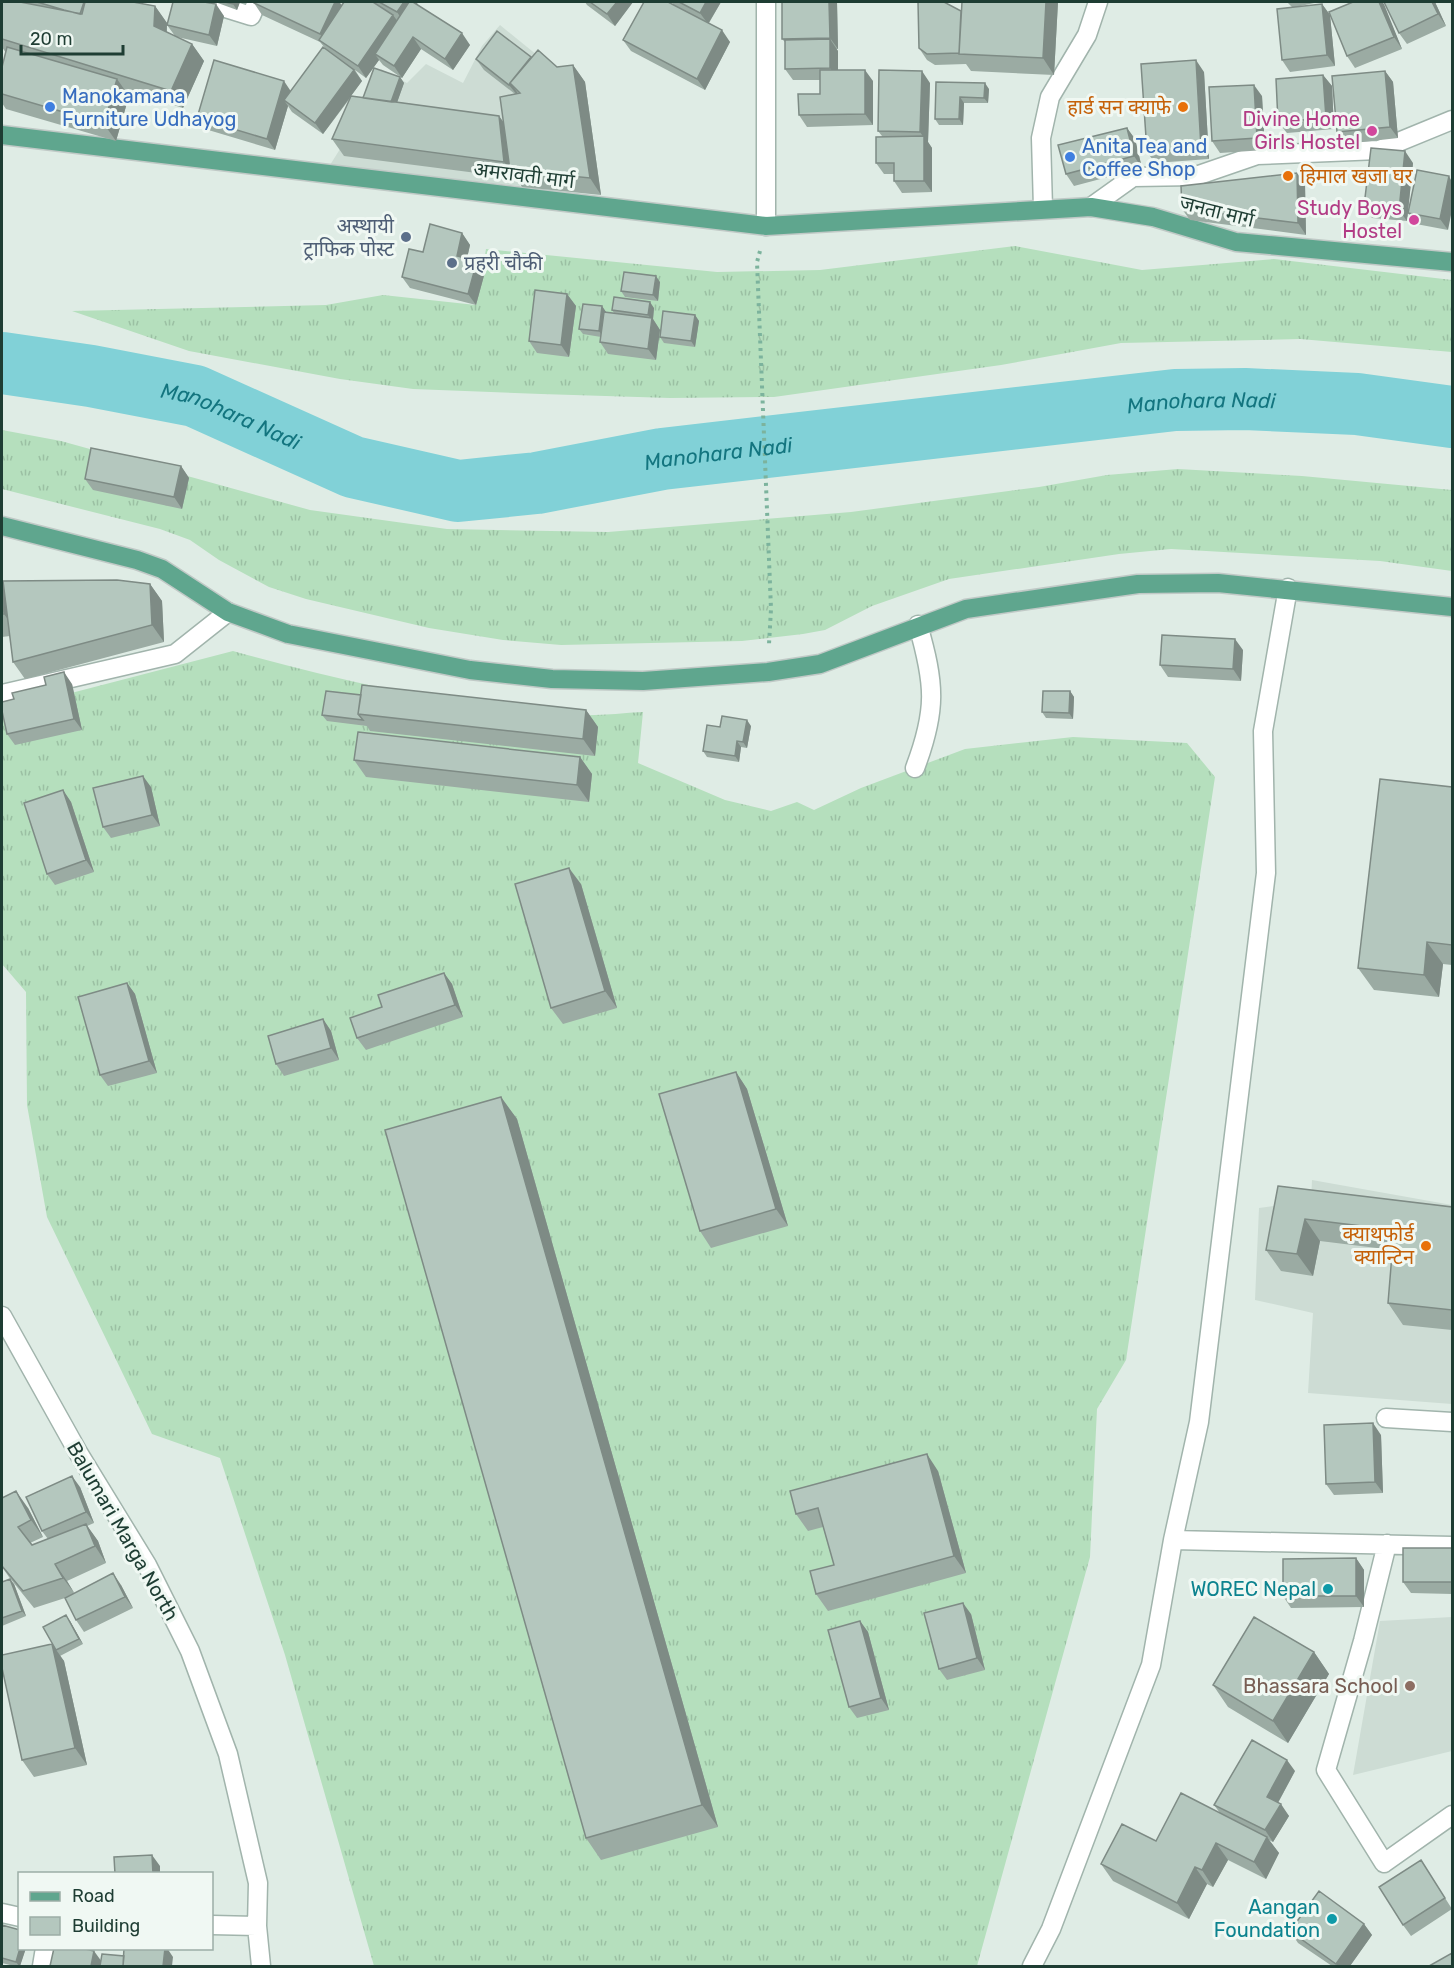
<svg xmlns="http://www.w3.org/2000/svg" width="1454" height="1968" viewBox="0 0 1454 1968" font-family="Rubik,'Noto Sans Devanagari',sans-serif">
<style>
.built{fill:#cddcd4}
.grass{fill:url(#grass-tufts)}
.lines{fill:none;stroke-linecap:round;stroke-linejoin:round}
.river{stroke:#81d1d7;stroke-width:62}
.minor-casing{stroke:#a1b4ac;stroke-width:21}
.major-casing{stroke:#c0c9c6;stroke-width:21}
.path{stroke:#7cb39d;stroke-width:4;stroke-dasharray:3 4.5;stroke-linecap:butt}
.minor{stroke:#fff;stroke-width:18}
.major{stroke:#5fa68e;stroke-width:18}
.wall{fill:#9baba3}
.shaded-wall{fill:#7e8b85}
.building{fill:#b4c7be;stroke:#7e8b85;stroke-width:1.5}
.shop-dot{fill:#3f7fe0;stroke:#f0f8f3;stroke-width:2}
.food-dot{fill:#e8710a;stroke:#f0f8f3;stroke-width:2}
.hotel-dot{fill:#d1479c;stroke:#f0f8f3;stroke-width:2}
.service-dot{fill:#5c6f8a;stroke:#f0f8f3;stroke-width:2}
.culture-dot{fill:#0f9aa8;stroke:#f0f8f3;stroke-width:2}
.education-dot{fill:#8d6e63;stroke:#f0f8f3;stroke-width:2}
.labels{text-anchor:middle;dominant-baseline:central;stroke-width:6;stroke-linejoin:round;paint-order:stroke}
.shop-label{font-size:20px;fill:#366cbe;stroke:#f0f8f3;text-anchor:start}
.food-label{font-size:20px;fill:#c56008;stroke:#f0f8f3;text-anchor:end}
.hotel-label{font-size:20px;fill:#b23c85;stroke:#f0f8f3;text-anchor:end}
.street-label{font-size:20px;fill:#1e3d33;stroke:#f0f8f3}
.service-label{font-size:20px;fill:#4e5e75;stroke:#f0f8f3;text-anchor:end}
.culture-label{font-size:20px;fill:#0d838f;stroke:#f0f8f3;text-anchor:end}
.education-label{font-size:20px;fill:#785e54;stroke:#f0f8f3;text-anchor:end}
.water-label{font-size:21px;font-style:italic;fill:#13757f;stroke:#f0f8f3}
</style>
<defs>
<pattern id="grass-tufts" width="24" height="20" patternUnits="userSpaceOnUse" patternTransform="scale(1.5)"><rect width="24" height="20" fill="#b5dfbd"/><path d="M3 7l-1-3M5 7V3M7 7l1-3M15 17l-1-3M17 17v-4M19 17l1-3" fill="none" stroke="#9bc0a3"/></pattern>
</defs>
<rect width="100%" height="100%" fill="#dfece5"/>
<path class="built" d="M500,25L548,64L509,111L520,186L330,165L352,130L381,69L407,83L426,64L463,83L482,46Z
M1312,1180L1452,1205V1404L1308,1393L1313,1313L1255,1300L1259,1208L1311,1201Z
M1452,1617V1751L1353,1775L1380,1621Z"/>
<path class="grass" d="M1015,246L1142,270L1274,259L1452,280V352L1300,339L1121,343L1001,365L774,397L670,398L541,394L413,389L340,379L189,351L72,311L326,305L383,295L476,305L486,249L717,272L820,270Z
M2,430L61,441L310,510L447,529L608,532L851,512L1039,487L1107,475L1178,469L1302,476L1452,490V571L1380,561L1171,549L1119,554L949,579L872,606L825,630L803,634L742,641L561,645L503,640L429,628L306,599L269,587L219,560L190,540L160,529L2,489Z
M233,651C345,682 462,709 579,715C600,716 622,713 643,712L638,763L725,800L771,811L797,802L814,810L861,788L965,749L1073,737L1187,743L1215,777L1126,1360L1097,1409L1090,1557L977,1966H374L285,1655L220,1458L152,1434L47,1217L27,1105L26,992L2,964V711Z"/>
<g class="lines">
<path class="river" id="s1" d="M2,363L91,376L195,396L353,467L458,491L537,483L662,459L1175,400L1245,399L1357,404L1452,417"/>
<g class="minor-casing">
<path id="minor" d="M206,2L251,16L257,2
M1091,207L1133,177L1196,176L1257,155L1379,150L1452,120
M1043,208L1041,138L1050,97L1087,35L1098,2
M766,226V2
M2,694L175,654L228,612
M915,768C937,710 935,684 918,625
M2,1316L79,1454L147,1565L190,1651L228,1754L258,1883L257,1926L261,1966
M1386,1418L1452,1422
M1173,1540L1452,1546
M1387,1544L1363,1641L1326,1770L1384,1863L1452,1815
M2,1913L20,1917
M212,1925L257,1926
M42,1966L45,1948
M1032,1966L1051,1929L1151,1665L1173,1540L1199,1422L1266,873L1263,731L1288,588"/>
</g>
<g class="major-casing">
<path id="major" d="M2,135L766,226L1091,207L1153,217L1236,242L1452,262
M2,526L137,560L162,569L228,612L288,634L470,670L552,679L643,681L768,672L820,664L966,609L1138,584L1218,583L1452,607"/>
</g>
<path class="path" d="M760,251L757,262L771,609L769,644"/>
<use href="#minor" class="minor"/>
<use href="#major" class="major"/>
</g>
<path class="wall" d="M23,2H133L155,6L167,23V32L175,36L167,25L224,16L217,46L177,37L192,44L204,61L183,108L125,90L129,96L116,141L6,109L2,103V67L6,53L2,47V3Z
M215,2H240L237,10Z
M254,2H339L342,5L344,2H418L417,4L470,45L453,70L421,49L402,78L383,65L379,60L366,78L355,70L362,81L351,96L363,98L400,77L404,83L397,102L499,116L504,123L515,94L484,70L476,59L532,57L557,67L573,65L585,82L601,195L522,187L516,178L344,156L332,139L351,97L323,134L292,112L288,106L275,150L205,129L197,118L291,91L325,48L320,42L262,15L254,3Z
M585,2H633L615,26L587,5Z
M671,2H721L709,23L730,42L705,90L631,51L623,40L673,4Z
M782,2H837L838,49H836L838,51V70L873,81V125L807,127L799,115L820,94V80H793L785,69V42L782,39Z
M962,2H1058L1054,75L971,71L966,64L935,65L927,60L919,48L961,11Z
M1287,2H1314V3L1296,7L1322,4L1330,15L1335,66L1290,72L1282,60L1292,7Z
M1353,2H1382L1402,49L1355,68L1347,56Z
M1384,2H1435L1446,26L1407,44L1399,33Z
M1385,71L1393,82L1398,138L1345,144L1337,132Z
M1204,72L1209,159L1155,163L1147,152Z
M1323,75L1332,86L1334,129L1287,133L1278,122Z
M936,82L989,89L988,103H964L963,125H939L935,119Z
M930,83L928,142L932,148V192L902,193L894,181V174H884L876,163L882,136L878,131Z
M1262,96L1265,150L1220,153L1212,141Z
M1127,128L1135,139L1142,168L1074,186L1066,174Z
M1413,163L1407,221L1372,218L1364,206Z
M1417,170L1448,230L1416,224L1408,213Z
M1305,184L1306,235L1190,220L1182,209Z
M462,233L470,245L467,258L485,272L476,305L410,288L402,277L423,252Z
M660,282L658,301L625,297L621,291Z
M567,294L576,306L569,357L537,353L529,341Z
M602,306L606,312L614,313L612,310L654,308L653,319L660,330L656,360L608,354L600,342L601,337L583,334L579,329Z
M695,315L699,321L695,347L664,343L660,337Z
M181,466L189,478L182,509L93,490L85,479Z
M2,579L3,581L150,584L162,601L164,642L25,679L13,662L10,636L2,637Z
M1243,650L1241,681L1168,677L1160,665Z
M72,684L82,730L15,745L7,734Z
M1070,691L1074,697L1073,719L1046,718L1042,712Z
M361,695L586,710L598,727L595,756L370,731L367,726L327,721L322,715Z
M751,726L747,748L741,747L739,762L707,757L703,751L720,727Z
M580,757L592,774L589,802L366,777L354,760Z
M151,787L160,826L111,838L103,827Z
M1452,787V965L1443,964L1439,997L1374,990L1358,968Z
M63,790L71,802L94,872L55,885L47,874Z
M581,884L617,1008L563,1024L551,1008Z
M444,973L452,984L463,1017L366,1050L357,1038L382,1007Z
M127,983L135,994L157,1073L108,1086L100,1075Z
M323,1019L331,1031L339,1060L284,1076L276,1064Z
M736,1072L747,1089L788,1226L711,1248L700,1231Z
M501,1097L517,1119L718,1827L601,1860L586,1838Z
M1278,1186L1452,1207V1330L1403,1325L1388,1303L1393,1250L1320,1241L1313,1276L1281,1271L1266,1250Z
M1381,1435L1383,1493L1334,1495L1326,1484Z
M938,1471L966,1573L828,1611L816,1594L834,1565L823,1527L808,1531L796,1514Z
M80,1487L94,1523L87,1526L98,1541L106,1563L67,1581L74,1593L121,1585L133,1608L84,1632L76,1620L65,1598L34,1608L9,1577L2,1567V1498L28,1508L43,1537L30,1543L32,1545L48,1539L42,1531Z
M1452,1548V1594L1411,1593L1403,1582Z
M1356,1558L1364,1570V1607L1291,1608L1283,1596Z
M2,1582L14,1584L26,1616L2,1626Z
M971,1614L985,1670L947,1680L939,1669Z
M70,1621L83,1644L60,1656L64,1661L87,1765L34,1777L22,1760L52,1644Z
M860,1621L868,1632L889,1710L857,1718L849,1707Z
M1314,1652L1329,1674L1288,1743L1228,1707L1213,1685Z
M1295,1771L1278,1803L1289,1816L1273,1842L1269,1840L1279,1853L1266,1879L1228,1860L1213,1887L1207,1884L1189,1919L1113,1881L1101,1864L1156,1841L1220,1813L1214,1805Z
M1421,1860L1452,1909L1411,1936L1403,1925Z
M1364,1924L1372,1935L1350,1966H1332L1298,1943L1290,1931Z
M2,1925L20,1948H26L20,1966H14L2,1963Z"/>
<path class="shaded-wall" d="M234,2H240L237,10L233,4Z
M335,2H339L345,9L328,45L320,34Z
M404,2H418L405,24L397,12Z
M617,2H633L615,26L607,14Z
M706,2H721L708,24L700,13Z
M829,2H837L838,49L830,38Z
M1046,2H1058L1054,75L1043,58Z
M1379,2H1382L1384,4L1402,49L1394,37Z
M1432,2H1435L1446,26L1438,14Z
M216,4L224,16L217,46L209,35Z
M1322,4L1330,15L1335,66L1327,55Z
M155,6L167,23L166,43L154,26Z
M393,15L401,26L375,54L379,60L366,78L358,66Z
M722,30L730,42L705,90L697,79Z
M462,33L470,45L453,70L445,59Z
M413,37L421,49L402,78L394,66Z
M830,39L838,51V80L830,68Z
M192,44L204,61L183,108L171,91Z
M1196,60L1204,72L1209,159L1201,148Z
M573,65L585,82L601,195L590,178Z
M354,70L362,81L323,134L315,123Z
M865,70L873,81V125L865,114Z
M922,71L930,83L928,142L932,148V192L924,181V138L920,132Z
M1385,71L1393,82L1398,138L1390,127Z
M1323,75L1332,86L1334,129L1326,118Z
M400,77L404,83L392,117L388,111Z
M117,79L129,96L116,141L104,124Z
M284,81L292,93L284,100L288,106L275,150L267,139Z
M511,83L519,95L518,96L509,85Z
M985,83L989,89L988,103L984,98Z
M1254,85L1262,96L1265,150L1257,138Z
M960,97L964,103L963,125L959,119Z
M499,116L511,133V170L504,162Z
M1127,128L1135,139L1142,168L1134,156Z
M1405,151L1413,163L1407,221L1399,210Z
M1297,173L1305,184L1306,235L1298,223Z
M1449,176L1452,182V210L1448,230L1440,219Z
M462,233L470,245L465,267L457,256Z
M477,261L485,272L476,305L468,294Z
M656,276L660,282L658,301L653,295Z
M567,294L576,306L569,357L561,345Z
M650,302L654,308L653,319L660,330L656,360L648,349L652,320L648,315Z
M602,306L606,312L603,337L599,331Z
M695,315L699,321L695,347L691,341Z
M181,466L189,478L182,509L174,497Z
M2,579L14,598L20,636L4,614L2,593Z
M150,584L162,601L164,642L152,625Z
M1235,639L1243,650L1241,681L1233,669Z
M64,672L72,684L82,730L74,719Z
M1070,691L1074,697L1073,719L1069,713Z
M586,710L598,727L595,756L583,739Z
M747,720L751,726L747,748L743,742Z
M737,741L741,747L739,762L735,756Z
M580,757L592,774L589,802L577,785Z
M143,776L151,787L160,826L152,815Z
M63,790L71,802L94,872L86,860Z
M569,868L581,884L617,1008L605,991Z
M1427,942L1443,964L1439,997L1424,975Z
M444,973L452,984L463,1017L455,1005Z
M127,983L135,994L157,1073L149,1061Z
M323,1019L331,1031L339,1060L331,1048Z
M736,1072L747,1089L788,1226L776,1209Z
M501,1097L517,1119L718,1827L702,1805Z
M1305,1219L1320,1241L1313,1276L1297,1254Z
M1373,1423L1381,1435L1383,1493L1375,1482Z
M927,1454L938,1471L966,1573L954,1556Z
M72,1476L80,1487L94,1523L86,1512Z
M16,1491L28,1508L43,1537L31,1520Z
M86,1524L98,1541L106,1563L95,1546Z
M1356,1558L1364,1570V1607L1356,1596Z
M55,1564L67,1581L75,1594L63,1578Z
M113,1573L121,1585L133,1608L125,1597Z
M10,1579L14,1584L26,1616L22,1611Z
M963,1603L971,1614L985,1670L977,1658Z
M66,1615L70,1621L83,1644L79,1639Z
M860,1621L868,1632L889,1710L881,1698Z
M52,1644L64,1661L87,1765L75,1748Z
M1314,1652L1329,1674L1288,1743L1273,1721Z
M1287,1760L1295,1771L1275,1808L1267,1797Z
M1281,1804L1289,1816L1273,1842L1265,1830Z
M1267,1837L1279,1853L1266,1879L1254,1862Z
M1216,1843L1228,1860L1213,1887L1202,1870Z
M152,1855L160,1866V1874H153Z
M1195,1867L1207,1884L1189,1919L1177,1903Z
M1364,1924L1372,1935L1350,1966H1338L1336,1964Z
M20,1948H26L20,1966H19L16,1962Z
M165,1948H167L173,1957L172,1966H163Z
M94,1951L102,1962L101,1966H91Z"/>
<path class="building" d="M2,2H20L82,14L85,2H133L155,6L154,26L192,44L171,91L2,39Z
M37,2H84L80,14L64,10Z
M173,2H204L216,4L209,35L167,25Z
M225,2H234L233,4Z
M254,2H335L320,34L254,3Z
M344,2H373L393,15L358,66L319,40Z
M379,2H404L397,12Z
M409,2H413L462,33L445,59L413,37L394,66L375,54Z
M590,2H617L607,14Z
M644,2H668L722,30L697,79L623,40Z
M679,2H706L700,13Z
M782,2H829L830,38L782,39Z
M918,2H944L961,11L959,53L927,54L919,48Z
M962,2H1046L1043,58L959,54Z
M1353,2H1379L1394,37L1347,56L1329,12Z
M1384,2H1432L1438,14L1399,33Z
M1322,4L1327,55L1282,60L1277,9Z
M497,31L531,57L510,83L509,85L476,59Z
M830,39V68L785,69V40Z
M7,47L117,79L104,124L2,94V67Z
M323,47L354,70L315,123L284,100Z
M538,50L557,67L573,65L590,178L510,170L500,97L520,93L510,83Z
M214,60L284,81L267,139L197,118Z
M1196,60L1201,148L1147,152L1141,64Z
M374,68L400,77L391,102L363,98Z
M820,70H865V114L799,115L798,94H820Z
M879,70L922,71L920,132L878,131Z
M1385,71L1390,127L1337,132L1332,76Z
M1323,75L1326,118L1278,122L1276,79Z
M936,82L985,83L984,98L960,97L959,119H935Z
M1254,85L1257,138L1212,141L1209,87Z
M351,96L499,116L504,162L332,139Z
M1127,128L1134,156L1066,174L1058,145Z
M924,136V181H894V163H876V137Z
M1371,148L1405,151L1399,210L1364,206Z
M1417,170L1449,176L1440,219L1408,213Z
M1297,173L1298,223L1182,209L1181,186Z
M430,224L462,233L457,256L477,261L468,294L402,277L409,249L423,252Z
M624,272L656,276L653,295L621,291Z
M535,290L567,294L561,345L529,341Z
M614,297L650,302L648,315L612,310Z
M583,304L602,306L599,331L579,329Z
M663,311L695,315L691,341L660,337Z
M604,312L652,318L648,349L600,342Z
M91,448L181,466L174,497L85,479Z
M117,580L150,584L152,625L13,662L3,581Z
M2,593L4,614H2Z
M1162,635L1235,639L1233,669L1160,665Z
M64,672L74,719L7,734L2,711V702L14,699L12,693L46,685L44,677Z
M362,685L586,710L583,739L358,714Z
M326,691L361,695L358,714L363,720L322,715Z
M1043,691H1070L1069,713L1042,712Z
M722,716L747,720L743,742L737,741L735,756L703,751L707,725L720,727Z
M358,732L580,757L577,785L354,760Z
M143,776L152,815L103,827L93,788Z
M1380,779L1452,787V945L1427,942L1424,975L1358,968Z
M63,790L86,860L47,874L24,803Z
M569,868L605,991L551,1008L515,884Z
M444,973L455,1005L357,1038L350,1018L382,1007L378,995Z
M127,983L149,1061L100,1075L78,997Z
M323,1019L331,1048L276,1064L268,1036Z
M736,1072L776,1209L700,1231L659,1094Z
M501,1097L702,1805L586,1838L385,1130Z
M1278,1186L1452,1207V1310L1388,1303L1394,1230L1305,1219L1297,1254L1266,1250Z
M1373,1423L1375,1482L1326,1484L1324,1425Z
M927,1454L954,1556L816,1594L810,1571L834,1565L818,1508L796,1514L790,1491Z
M72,1476L86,1512L42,1531L26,1497Z
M16,1491L31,1520L18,1527L32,1545L86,1524L95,1546L55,1564L63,1578L23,1591L2,1566V1498Z
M1403,1548H1452V1582H1403Z
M1356,1558V1596H1283V1559Z
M113,1573L125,1597L76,1620L65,1598Z
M10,1579L22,1611L2,1618V1582Z
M963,1603L977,1658L939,1669L924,1613Z
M66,1615L79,1639L56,1650L43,1627Z
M1254,1617L1314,1652L1273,1721L1213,1685Z
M860,1621L881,1698L849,1707L828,1630Z
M52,1644L75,1748L22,1760L2,1668V1655Z
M1252,1740L1287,1760L1267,1797L1281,1804L1265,1830L1214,1805Z
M1181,1793L1267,1837L1254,1862L1216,1843L1202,1870L1195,1867L1177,1903L1101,1864L1122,1824L1156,1841Z
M152,1855L153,1874H115L114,1857Z
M1421,1860L1445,1898L1403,1925L1379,1887Z
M1319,1891L1364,1924L1336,1964L1290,1931Z
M2,1925L20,1930V1948L16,1962L2,1958Z
M54,1948H81L94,1951L91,1966H50Z
M124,1948H165L163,1966H123Z
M1452,1953V1966H1429Z
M102,1954L124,1956L123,1966H100Z"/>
<g class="shop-dot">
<circle cx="50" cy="107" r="6"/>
<circle cx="1070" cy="157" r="6"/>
</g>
<g class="food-dot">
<circle cx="1183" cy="107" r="6"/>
<circle cx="1288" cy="176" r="6"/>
<circle cx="1426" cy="1246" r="6"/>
</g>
<g class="hotel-dot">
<circle cx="1372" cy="131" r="6"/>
<circle cx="1414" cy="220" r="6"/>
</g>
<g class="service-dot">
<circle cx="406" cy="237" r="6"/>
<circle cx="452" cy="263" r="6"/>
</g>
<g class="culture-dot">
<circle cx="1328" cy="1589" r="6"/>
<circle cx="1332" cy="1919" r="6"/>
</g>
<circle class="education-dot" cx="1410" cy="1686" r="6"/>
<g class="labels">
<g class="shop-label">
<text x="62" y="96">Manokamana<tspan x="62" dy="23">Furniture Udhayog</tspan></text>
<text x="1082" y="146">Anita Tea and<tspan x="1082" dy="23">Coffee Shop</tspan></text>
</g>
<g class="food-label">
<text x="1171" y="107">हार्ड सन क्याफे</text>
<text x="1300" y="176" text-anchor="start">हिमाल खजा घर</text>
<text x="1414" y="1234">क्याथफोर्ड<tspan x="1414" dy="23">क्यान्टिन</tspan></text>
</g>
<g class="hotel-label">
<text x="1360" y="119">Divine Home<tspan x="1360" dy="23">Girls Hostel</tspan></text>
<text x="1402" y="208">Study Boys<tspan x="1402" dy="23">Hostel</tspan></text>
</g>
<g class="street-label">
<text transform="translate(524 175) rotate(7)">अमरावती मार्ग</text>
<text transform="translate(1217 211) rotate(14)">जनता मार्ग</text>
<text transform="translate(123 1531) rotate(60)">Balumari Marga North</text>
</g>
<g class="service-label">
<text x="394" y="226">अस्थायी<tspan x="394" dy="23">ट्राफिक पोस्ट</tspan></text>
<text x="464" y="263" text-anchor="start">प्रहरी चौकी</text>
</g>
<g class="culture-label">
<text x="1316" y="1589">WOREC Nepal</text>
<text x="1320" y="1907">Aangan<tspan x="1320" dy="23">Foundation</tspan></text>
</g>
<g class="education-label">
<text x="1398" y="1686">Bhassara School</text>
</g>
<g class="water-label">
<text stroke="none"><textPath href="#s1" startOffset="1226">Manohara Nadi</textPath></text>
<text stroke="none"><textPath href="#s1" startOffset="236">Manohara Nadi</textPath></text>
<text stroke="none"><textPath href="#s1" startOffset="740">Manohara Nadi</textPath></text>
</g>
</g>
<rect width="1454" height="1968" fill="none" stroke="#1e3d33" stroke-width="6"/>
<rect x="18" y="1872" width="195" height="78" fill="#f0f8f3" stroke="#9cada6" stroke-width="1.5"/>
<rect x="30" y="1892" width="30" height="9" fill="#5fa68e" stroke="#9cada6" stroke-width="1.5"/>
<text x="72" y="1902" font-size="18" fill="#1e3d33">Road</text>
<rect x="30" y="1917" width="30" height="18" fill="#b4c7be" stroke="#9cada6" stroke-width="1.5"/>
<text x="72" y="1932" font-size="18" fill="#1e3d33">Building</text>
<path d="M21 45v9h102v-9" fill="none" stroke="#1e3d33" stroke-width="3"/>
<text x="30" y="45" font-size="18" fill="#1e3d33" stroke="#f0f8f3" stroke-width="4.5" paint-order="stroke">20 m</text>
</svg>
